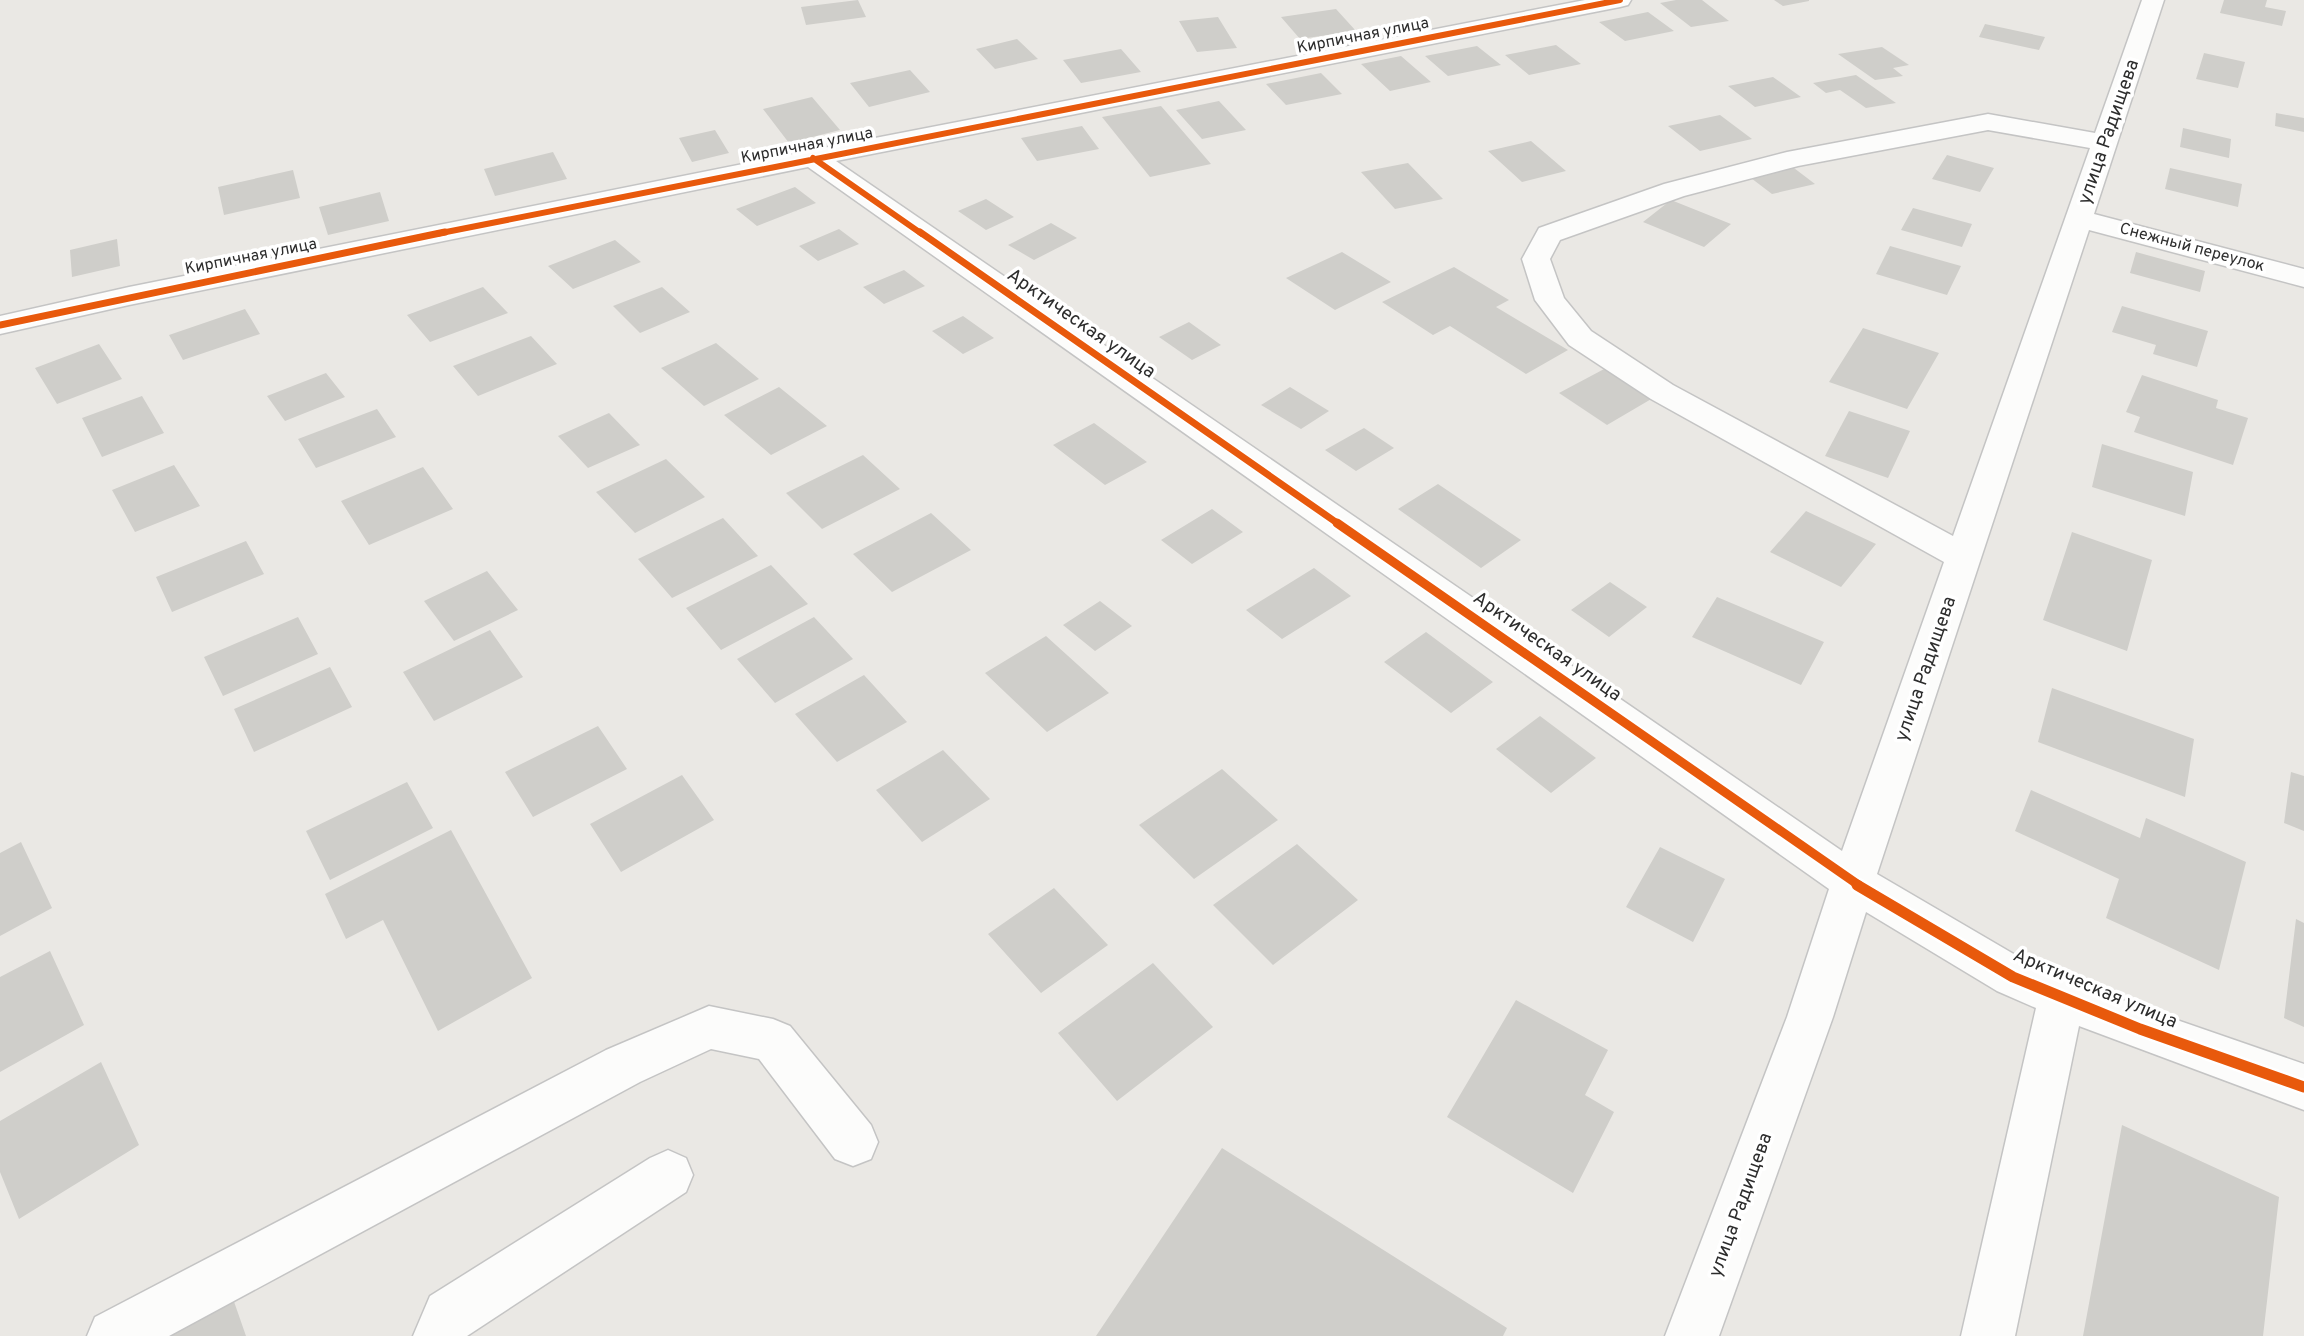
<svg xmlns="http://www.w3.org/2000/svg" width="2304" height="1336" viewBox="0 0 2304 1336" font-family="Overpass,sans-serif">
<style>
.building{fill:#cfceca}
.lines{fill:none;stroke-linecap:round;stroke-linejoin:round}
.minor-casing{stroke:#c4c4c4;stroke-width:3}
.minor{fill:#fcfcfb;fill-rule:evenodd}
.cycleway-far3-casing{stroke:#fff;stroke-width:9}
.cycleway-far2-casing{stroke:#fff;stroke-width:10}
.cycleway-far1-casing{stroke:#fff;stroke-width:13}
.cycleway-casing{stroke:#fff;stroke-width:16}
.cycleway-far3{stroke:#e8590c;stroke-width:6}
.cycleway-far2{stroke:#e8590c;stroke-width:7}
.cycleway-far1{stroke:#e8590c;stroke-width:9}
.cycleway{stroke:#e8590c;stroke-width:11}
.labels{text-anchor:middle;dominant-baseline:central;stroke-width:7;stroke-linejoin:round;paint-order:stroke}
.far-street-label{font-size:16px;fill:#2d2d2d;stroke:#fff}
.street-label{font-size:19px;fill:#2d2d2d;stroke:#fff}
</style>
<rect width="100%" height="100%" fill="#eae8e4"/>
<path class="building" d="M858,0L866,17L806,25L801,7Z
M1676,0H1702L1729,21L1691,27L1660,3Z
M1774,0H1809V1L1783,6Z
M2224,0H2267L2265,7L2286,11L2282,26L2220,13Z
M1336,9L1356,31L1300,39L1281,17Z
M1648,12L1674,31L1625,41L1599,22Z
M1218,17L1237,48L1197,52L1179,21Z
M1985,24L2045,37L2039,50L1979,37Z
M1017,39L1038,59L995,69L976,49Z
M1556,45L1581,64L1529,75L1505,55Z
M1477,46L1501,65L1448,76L1425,56Z
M1882,47L1909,65L1893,68L1903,76L1875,80L1838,54Z
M1121,49L1141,72L1081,83L1063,60Z
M2204,53L2245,62L2238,88L2196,79Z
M1401,56L1431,82L1390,91L1361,64Z
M910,70L930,92L869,107L850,83Z
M1321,73L1342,94L1286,105L1266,84Z
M1856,75L1896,103L1866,108L1840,90L1826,93L1813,83Z
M1773,77L1801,97L1755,107L1728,86Z
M812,97L840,130L789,143L763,109Z
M1219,101L1246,130L1202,139L1176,110Z
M1161,106L1211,164L1150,177L1102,117Z
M2276,113L2304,118V132L2275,126Z
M1720,115L1752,139L1700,151L1668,126Z
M1082,126L1099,149L1037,161L1021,138Z
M2183,128L2231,139L2229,158L2180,147Z
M715,130L729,153L692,162L679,138Z
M1531,141L1566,171L1522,182L1488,151Z
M553,152L567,179L495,196L484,169Z
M1947,155L1994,168L1980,192L1932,179Z
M1408,163L1443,199L1395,209L1361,172Z
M1790,165L1815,184L1772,194L1747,175Z
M2170,168L2242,184L2238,207L2165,189Z
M293,170L300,198L224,215L218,187Z
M795,187L816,203L757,226L736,209Z
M380,192L389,221L328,235L319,207Z
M986,199L1014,217L986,230L958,211Z
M1671,200L1731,224L1704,247L1643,222Z
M1913,208L1972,224L1962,247L1901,230Z
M1051,223L1077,238L1034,260L1008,245Z
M839,229L859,244L818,261L799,246Z
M117,239L120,266L72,277L70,250Z
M615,240L641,262L573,289L548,266Z
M1890,246L1961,266L1947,295L1876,274Z
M1342,252L1391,282L1335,310L1286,278Z
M2136,252L2205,271L2200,292L2130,273Z
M1454,267L1509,300L1496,307L1568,350L1526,374L1450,326L1433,335L1382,302Z
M904,270L925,286L884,304L863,287Z
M483,287L508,313L430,342L407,315Z
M662,287L690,312L640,333L613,306Z
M2122,306L2208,331L2197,367L2153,354L2156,345L2112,332Z
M245,309L260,334L183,360L169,335Z
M963,316L994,338L963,354L932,331Z
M1189,322L1221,345L1192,360L1159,337Z
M1863,328L1939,353L1907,409L1829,382Z
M531,336L557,364L478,396L453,366Z
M716,343L759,379L704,406L661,368Z
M99,344L122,379L57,404L35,368Z
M1606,368L1653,398L1607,425L1559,393Z
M326,373L345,397L285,421L267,396Z
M2142,375L2218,400L2216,408L2248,418L2233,465L2134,432L2140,417L2126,412Z
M779,387L827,426L771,455L724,415Z
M1290,387L1329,411L1301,429L1261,405Z
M142,396L164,433L102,457L82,418Z
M377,409L396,437L316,468L298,439Z
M1849,411L1910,431L1888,478L1825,456Z
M609,413L640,445L588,468L558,436Z
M1094,423L1147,462L1105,485L1053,445Z
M1364,428L1394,448L1356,471L1325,450Z
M2102,444L2193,472L2185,516L2092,487Z
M863,455L900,489L822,529L786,493Z
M666,459L705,497L635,533L596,492Z
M174,465L200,506L135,532L112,490Z
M423,467L453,509L369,545L341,501Z
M1438,484L1521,540L1481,568L1398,509Z
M1212,509L1243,532L1192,564L1161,540Z
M1806,511L1876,544L1841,587L1770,552Z
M931,513L971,550L892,592L853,554Z
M723,518L758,556L672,598L638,559Z
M2072,532L2152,560L2127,651L2043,620Z
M246,541L264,574L172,612L156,577Z
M771,565L808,604L721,650L686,608Z
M1314,568L1351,596L1282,639L1246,610Z
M487,571L518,610L454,641L424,601Z
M1610,582L1647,607L1609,637L1571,610Z
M1717,597L1824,642L1801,685L1692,637Z
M1100,601L1132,626L1095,651L1063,625Z
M298,617L318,654L223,696L204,657Z
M814,617L853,659L775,703L737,659Z
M490,630L523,677L434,721L403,672Z
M1426,632L1493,682L1451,713L1384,662Z
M1046,636L1109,693L1047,732L985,673Z
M330,667L352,707L254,752L234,709Z
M864,675L907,722L837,762L795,714Z
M2052,688L2194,739L2185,797L2038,742Z
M1540,716L1596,758L1551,793L1496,749Z
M598,726L627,769L533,817L505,772Z
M943,750L990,799L922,842L876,790Z
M1222,769L1278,820L1194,879L1139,825Z
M2291,772L2304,776V831L2284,823Z
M682,775L714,820L621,872L590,824Z
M407,782L433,828L330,880L306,831Z
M2031,790L2140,838L2146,818L2246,862L2219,970L2106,918L2119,879L2015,831Z
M451,830L532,978L438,1031L383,920L346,939L325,894Z
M21,842L52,908L0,936V853Z
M1297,844L1358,900L1273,965L1213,905Z
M1660,847L1725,879L1693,942L1626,907Z
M1054,888L1108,945L1041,993L988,934Z
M2296,919L2304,923V1027L2284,1018Z
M50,951L84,1025L0,1072V977Z
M1153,963L1213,1027L1117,1101L1058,1033Z
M1516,1000L1608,1050L1585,1095L1614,1112L1573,1193L1447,1117Z
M101,1062L139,1145L19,1219L0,1172V1121Z
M2122,1125L2279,1197L2263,1336H2083Z
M1222,1148L1507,1328L1503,1336H1096Z
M231,1293L246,1336H162Z"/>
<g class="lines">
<g class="minor-casing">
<path id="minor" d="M1585,0H1631L1628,5L1620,7L836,161L1842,851L1944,562L1651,399L1569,345L1535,300L1522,259L1539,228L1664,184L1787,152L1988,114L2095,133L2142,0H2164L2094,214L2304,269V287L2089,230L1877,874L2029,963L2148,1010L2304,1064V1110L2079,1026L2015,1336H1961L2036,1008L1997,991L1866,912L1833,1017L1719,1336H1665L1787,1017L1829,889L808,167L129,305L0,334V316L129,287L813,150ZM1988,130L2090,148L1953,536L1673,385L1591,331L1564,298L1550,259L1560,240L1684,196L1798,166Z
M709,1006L773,1019L790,1026L871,1125L878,1142L871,1159L853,1166L835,1159L759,1059L711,1049L640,1082L169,1336H87L95,1317L606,1050Z
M668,1150L686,1158L693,1175L686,1192L467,1336H413L430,1296L650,1158Z"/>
</g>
<use href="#minor" class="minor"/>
<g class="cycleway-far3-casing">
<path id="cycleway-far3" d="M813,158L922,234
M436,234L1620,0"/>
</g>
<g class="cycleway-far2-casing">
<path id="cycleway-far2" d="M920,232L1340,525
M0,325L445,232"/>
</g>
<g class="cycleway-far1-casing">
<path id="cycleway-far1" d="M1337,523L1860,886"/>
</g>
<g class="cycleway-casing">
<path id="cycleway" d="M1857,885L2013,977L2140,1029L2304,1087"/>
</g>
<use href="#cycleway-far3" class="cycleway-far3"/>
<use href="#cycleway-far2" class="cycleway-far2"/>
<use href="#cycleway-far1" class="cycleway-far1"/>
<use href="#cycleway" class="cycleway"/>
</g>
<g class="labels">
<g class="far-street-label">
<text transform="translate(1363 36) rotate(-11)">Кирпичная улица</text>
<text transform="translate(807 146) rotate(-11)">Кирпичная улица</text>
<text transform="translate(2192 248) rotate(15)">Снежный переулок</text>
<text transform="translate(251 257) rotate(-11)">Кирпичная улица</text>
</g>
<g class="street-label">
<text transform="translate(2109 132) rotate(-71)">улица Радищева</text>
<text transform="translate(1081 324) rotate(35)">Арктическая улица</text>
<text transform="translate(1547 647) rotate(35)">Арктическая улица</text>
<text transform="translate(1926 669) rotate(-71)">улица Радищева</text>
<text transform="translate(2095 989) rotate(23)">Арктическая улица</text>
<text transform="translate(1741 1205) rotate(-70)">улица Радищева</text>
</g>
</g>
</svg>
